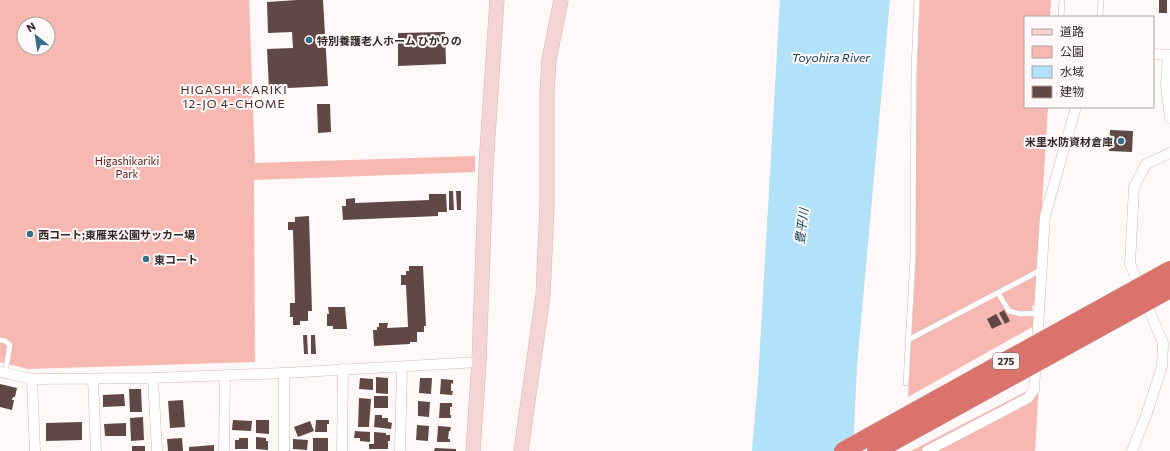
<svg xmlns="http://www.w3.org/2000/svg" width="1170" height="451" viewBox="0 0 1170 451" font-family="Commissioner,'Noto Sans JP',sans-serif">
<style>
.green{fill:#f7b8b2;fill-rule:evenodd}
.water{fill:#b1e2f9}
.building{fill:#604846}
.lines{fill:none;stroke-linecap:round;stroke-linejoin:round}
.lane-casing{stroke:#d3b7b4;stroke-width:6}
.street-casing{stroke:#d3b7b4;stroke-width:11}
.secondary-casing{stroke:#d3b7b4;stroke-width:15}
.lane{stroke:#fff;stroke-width:5}
.street{stroke:#fff;stroke-width:10}
.secondary{stroke:#f4d5d3;stroke-width:14}
.highway-bridge-casing{stroke:#d6d4d4;stroke-width:19;stroke-linecap:butt}
.highway-bridge{stroke:#db736d;stroke-width:18}
.poi-dot{fill:#346e87;stroke:#fff8f8;stroke-width:1.5}
.labels{text-anchor:middle;dominant-baseline:central;stroke-width:4;stroke-linejoin:round;paint-order:stroke}
.shield{fill:#fff8f8;stroke:#716766;stroke-width:1}
.shield-label{font-size:10px;font-weight:bold;fill:#342928}
.poi-label{font-size:11px;font-weight:bold;fill:#342928;stroke:#fff8f8;text-anchor:start}
.park-label{font-size:11px;fill:#631a1a;stroke:#fff8f8}
.water-label{font-size:12px;font-style:italic;fill:#0e4357;stroke:#fff8f8}
.neighbourhood-label{font-size:12px;letter-spacing:1px;fill:#432d2b;stroke:#fff8f8}
</style>
<rect width="100%" height="100%" fill="#fff8f8"/>
<path class="green" d="M0,0H249L255,163L475,156V172L254,180L255,362L28,369L0,362ZM24,24H48V48H24Z
M920,0H1051L1050,17H1025V107H1048L1036,302L1032,307L1034,326L908,397L916,258V98Z
M1039,385L1035,451H911Z"/>
<path class="water" d="M780,0H890L857,366L853,451H752L758,380Z"/>
<path class="building" d="M297,0H323L328,86L269,89L267,49L293,48L292,32L268,33L267,2Z
M1159,0H1167V13H1159Z
M445,32L446,64L398,66V33Z
M317,104H330L331,132L318,133Z
M1110,130L1133,131L1132,152L1109,151Z
M449,191H453L454,210H449Z
M456,191H461V210H457Z
M429,194H446L447,212H438V216L343,220L342,206H346V199L355,198V203L429,200Z
M309,216L312,311H308V321H300V325H293V317H290V303H295L293,230H288V222H295V217Z
M409,266H423L426,326H424V332H417V342H410V344L374,346L373,330H377V327H379V323H388L387,328L408,327L406,285H401V275H406V271H409Z
M328,307H345L347,329H333V326H327V314H329Z
M1004,310L1010,321L1005,324L999,313Z
M996,314L1002,324L992,329L987,319Z
M303,335H307L308,354H304Z
M311,335H315L316,354H311Z
M376,377L388,378V394L376,393Z
M360,378L373,379V390L359,389Z
M420,378H432L431,394L419,393Z
M441,379L453,380V384L451,383V391H453L452,395L440,394Z
M0,384L17,388L15,397H13L12,400H14L12,410L0,407Z
M129,389H141L142,412H130Z
M124,394L125,406L103,407V395Z
M374,396H388V408H374Z
M359,398L371,399L369,427H358Z
M183,400L185,427L170,428L168,401Z
M418,401L430,402L429,417L418,416Z
M440,403H452V407H450V415H451V418H439Z
M375,415H382V418H388V422L392,423L391,429L374,427Z
M143,417L144,440L131,441L130,418Z
M233,420L252,421L251,431L232,430Z
M256,420H269V434L256,433Z
M316,420H329V424H327V432H315Z
M310,421L314,431L298,437L294,427Z
M82,422V440L46,441V423Z
M126,423V436H105L104,424Z
M417,425L429,426L428,441L416,440Z
M438,426L451,427L450,431H449L448,439H450V442H437Z
M355,431L370,432V442L360,441V438H354Z
M374,432L386,433V435H390V441H388V449H369V444H374Z
M256,437L266,438V441H268V450L256,449Z
M182,438L183,451H168L167,439Z
M239,438H248V449H235V440H239Z
M313,438H328V451H313Z
M293,439L308,440L307,450L293,449Z
M214,445V451H189V447Z
M132,446H145V451H132Z
M435,448L456,449V451H434Z"/>
<g class="lines">
<g class="lane-casing">
<path id="lane" d="M1061,17L1062,0
M1100,17L1101,0
M998,293L1009,311L1021,314L1038,313
M0,340L5,341L10,345L5,373
M908,340L1041,270
M906,383L913,257L914,71L917,0"/>
</g>
<g class="street-casing">
<path id="street" d="M1153,54L1170,55
M1168,55L1166,86L1170,118
M0,372L32,379L153,378L284,373L479,362
M284,373V451
M153,378L157,451
M32,379L35,451
M93,379L96,451
M224,451L225,375
M342,451L343,369
M400,451L402,367
M927,451L1028,398L1034,390L1045,216L1076,107
M1132,451L1147,413L1162,366L1163,343L1130,264L1134,187L1146,164L1170,153"/>
</g>
<g class="secondary-casing">
<path id="secondary" d="M473,451L479,362L486,166L497,0
M521,451L543,295L547,206V93L549,60L561,0"/>
</g>
<use href="#lane" class="lane"/>
<use href="#street" class="street"/>
<use href="#secondary" class="secondary"/>
<g class="highway-bridge-casing">
<path id="highway-bridge" d="M843,451L1170,270
M876,451L1170,289"/>
</g>
<use href="#highway-bridge" class="highway-bridge"/>
</g>
<g class="poi-dot">
<circle cx="309" cy="40" r="4"/>
<circle cx="1121" cy="141" r="4"/>
<circle cx="30" cy="234" r="4"/>
<circle cx="146" cy="259" r="4"/>
</g>
<g class="labels">
<rect class="shield" x="993" y="353" width="26" height="16" rx="3"/>
<g class="shield-label">
<text x="1006" y="361">275</text>
</g>
<g class="poi-label">
<text x="317" y="40">特別養護老人ホーム ひかりの</text>
<text x="1113" y="141" text-anchor="end">米里水防資材倉庫</text>
<text x="38" y="234">西コート;東雁来公園サッカー場</text>
<text x="154" y="259">東コート</text>
</g>
<g class="park-label">
<text x="127" y="160">Higashikariki<tspan x="127" dy="13">Park</tspan></text>
</g>
<g class="water-label">
<text x="831" y="57">Toyohira River</text>
<text transform="translate(801 226) rotate(-83)">豊平川</text>
</g>
<g class="neighbourhood-label">
<text x="234" y="89">HIGASHI-KARIKI<tspan x="234" dy="14">12-JO 4-CHOME</tspan></text>
</g>
</g>
<rect x="1024" y="16" width="130" height="92" fill="#fff8f8" stroke="#aea5a5"/>
<rect x="1032" y="29" width="20" height="6" fill="#f4d5d3" stroke="#aea5a5"/>
<text x="1060" y="36" font-size="12" fill="#342928">道路</text>
<rect x="1032" y="46" width="20" height="12" fill="#f7b8b2" stroke="#aea5a5"/>
<text x="1060" y="56" font-size="12" fill="#342928">公園</text>
<rect x="1032" y="66" width="20" height="12" fill="#b1e2f9" stroke="#aea5a5"/>
<text x="1060" y="76" font-size="12" fill="#342928">水域</text>
<rect x="1032" y="86" width="20" height="12" fill="#604846" stroke="#aea5a5"/>
<text x="1060" y="96" font-size="12" fill="#342928">建物</text>
<g transform="translate(36 36) rotate(330)"><circle r="19" fill="#fff8f8" stroke="#aea5a5"/>
<path d="M0-3L7 15L0 10L-7 15Z" fill="#346e87"/>
<text y="-6" font-size="11" font-weight="bold" text-anchor="middle" fill="#342928">N</text>
</g>
</svg>
